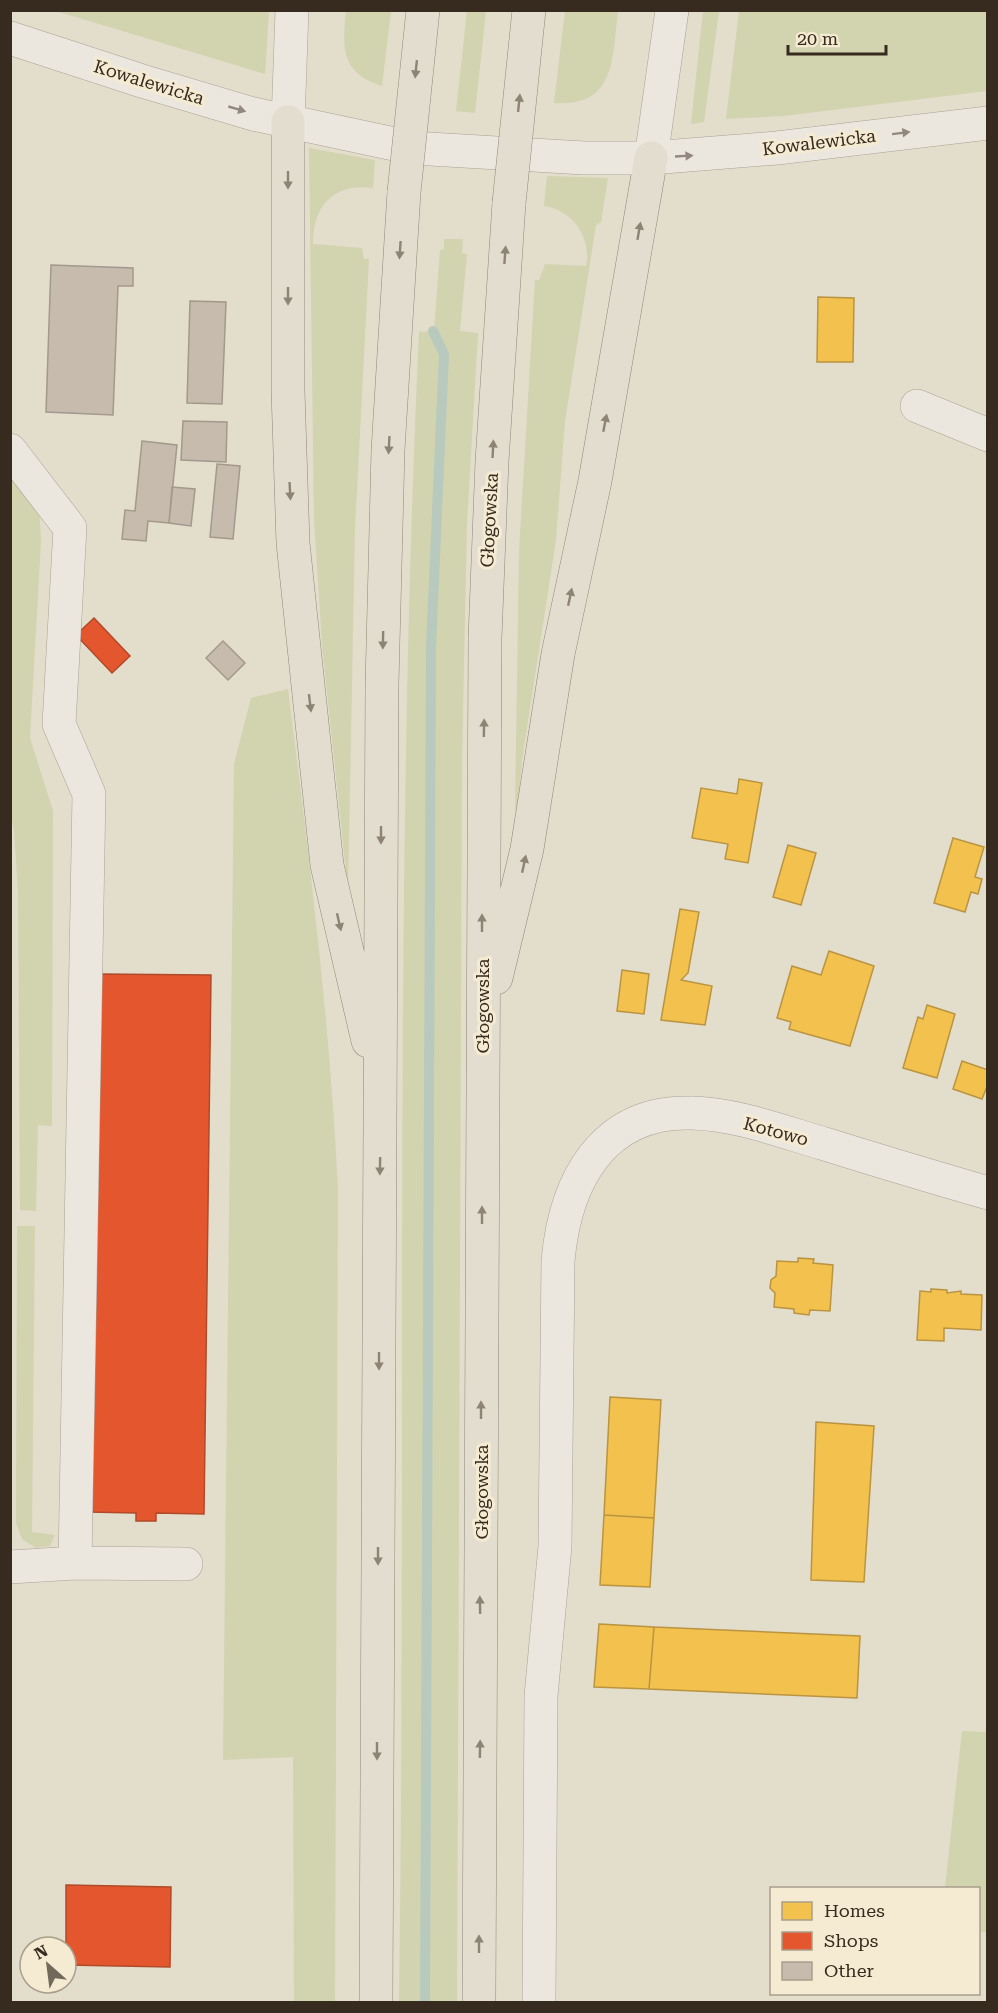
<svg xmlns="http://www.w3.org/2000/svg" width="998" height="2013" viewBox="0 0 998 2013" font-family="'Roboto Serif',serif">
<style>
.green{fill:#d2d3af}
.homes{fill:#f2c14e;stroke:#ba9440;stroke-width:1.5}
.shops{fill:#e4572e;stroke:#b04a29;stroke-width:1.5}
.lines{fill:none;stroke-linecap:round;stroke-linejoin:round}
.stream{stroke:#b8c9be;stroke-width:10}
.building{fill:#c7bbad;stroke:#a3998c;stroke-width:1.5}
.minor-casing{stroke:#a8a296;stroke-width:34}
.major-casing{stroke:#8e877c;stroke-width:34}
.minor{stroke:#ece7de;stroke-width:33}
.major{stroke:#e3ddcf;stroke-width:33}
.major-bridge-casing{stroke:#8e877c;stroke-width:34;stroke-linecap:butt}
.major-bridge{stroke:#e3ddcf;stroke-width:33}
.oneway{fill:#8d8476}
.oneway2{fill:#92887e}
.labels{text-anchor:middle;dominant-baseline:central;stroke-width:6;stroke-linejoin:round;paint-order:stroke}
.street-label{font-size:18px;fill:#372a1e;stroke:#f5ebd2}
</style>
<rect width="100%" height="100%" fill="#e3ddcc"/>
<path class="green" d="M56,11H269L265,74Z
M346,11H391L382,86C341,73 342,48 346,11Z
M467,11H486L475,113L456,111Z
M565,11H618C612,57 617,107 554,103Z
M703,11H719L704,122L691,124Z
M739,11H987V91L783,116L726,119Z
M309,148L375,160L373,188C333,183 313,206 313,244L362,248L364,259H369L355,529L348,891L322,645L314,519Z
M547,176L608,178L601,222L596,225L565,421L556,540L522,760L518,809L515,812L519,552L535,280H539L545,264L586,266C592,238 573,210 544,206Z
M444,239H463L462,253L467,254L460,331L478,333L467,524L462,759L457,2002H399C407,1446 393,889 419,332L434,331L440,250L444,249Z
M10,478L39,506L41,541L30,738L53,811L52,1126L38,1125L36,1211L20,1210L18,892L14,830L10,813Z
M288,689C309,856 330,1022 338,1190L335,2002H294L293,1757L223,1760L234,764L251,698Z
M17,1226H35L32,1532L55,1535L50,1546L36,1548L22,1539L16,1523Z
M962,1731L987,1732V1932H979L978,1888H945Z"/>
<path class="homes" d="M818,297L854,298L853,362H817Z
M739,779L762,783L748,863L725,859L728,844L692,838L701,788L737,794Z
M953,838L984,847L975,877L982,879L978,894L971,892L965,912L934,903Z
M788,845L816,853L801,905L773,897Z
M680,909L699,912L688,973L681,980L712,986L705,1025L661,1020Z
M829,951L874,966L850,1046L789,1029L791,1022L777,1018L792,966L821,975Z
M622,970L649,974L644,1014L617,1011Z
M927,1005L955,1014L937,1078L903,1068L918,1017L923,1019Z
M962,1061L988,1070V1084L982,1099L953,1089Z
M798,1258L814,1259L813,1263L833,1265L830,1311L810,1310L809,1315L794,1313V1309L774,1307L775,1293L770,1288L771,1280L776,1276L777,1261L798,1262Z
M931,1289L947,1290V1293L961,1291V1294L982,1295L981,1330L944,1328V1341L917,1340L920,1291L931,1292Z
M610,1397L661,1400L654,1518L604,1515Z
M816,1422L874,1426L864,1582L811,1580Z
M604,1515L654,1518L650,1587L600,1585Z
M599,1624L654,1627L649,1689L594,1687Z
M654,1627L860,1636L857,1698L649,1689Z"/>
<path class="shops" d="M94,618L130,656L112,673L76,635Z
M96,974L211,975L204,1514L156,1513V1521H136V1513L89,1512Z
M66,1885L171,1887L170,1967L66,1965Z"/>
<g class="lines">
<path class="stream" d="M425,2002L431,647L444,354L433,331"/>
</g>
<path class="building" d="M51,265L133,268V286H118L113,415L46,412Z
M190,301L226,302L222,404L187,403Z
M183,421L227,422L226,462L181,460Z
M142,441L177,445L169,523L148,521L146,541L122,539L125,510L135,511Z
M217,464L240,466L233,539L210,537Z
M172,487L195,489L191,526L169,523Z
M223,641L245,663L228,680L206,658Z"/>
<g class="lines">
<g class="minor-casing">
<path id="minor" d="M10,38L142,81L253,114L413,148L584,158H651L777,148L988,123
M288,122L292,10
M651,158L672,10
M917,406L988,435
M10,450L70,528L59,724L89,794L75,1563
M10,1567L75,1563L186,1564
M539,2002L541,1696L555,1546L558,1261C565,1182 602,1110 692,1113C737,1114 783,1132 825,1144C879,1161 933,1177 988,1193"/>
</g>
<g class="major-casing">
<path id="major" d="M288,122V391L293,543L327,865L368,1041
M496,978L527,849L558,654L595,481L651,158
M376,2002L382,684L388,450L404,192
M479,2002L485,638L492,461L509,203"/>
</g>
<use href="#minor" class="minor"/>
<use href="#major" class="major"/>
<g class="major-bridge-casing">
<path id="major-bridge" d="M404,192L423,10
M509,203L529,10"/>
</g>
<use href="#major-bridge" class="major-bridge"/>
</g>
<defs><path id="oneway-solid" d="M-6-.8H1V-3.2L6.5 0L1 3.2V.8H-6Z" transform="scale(1.5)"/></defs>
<g class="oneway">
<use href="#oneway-solid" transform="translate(416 69) rotate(96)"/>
<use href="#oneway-solid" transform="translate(519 103) rotate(-84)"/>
<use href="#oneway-solid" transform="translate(288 180) rotate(90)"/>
<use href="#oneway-solid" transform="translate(639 231) rotate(-80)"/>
<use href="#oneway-solid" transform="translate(400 250) rotate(94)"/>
<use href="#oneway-solid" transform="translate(505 255) rotate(-86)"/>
<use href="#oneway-solid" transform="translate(288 296) rotate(90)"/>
<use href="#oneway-solid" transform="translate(605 423) rotate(-79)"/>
<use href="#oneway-solid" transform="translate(389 445) rotate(93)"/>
<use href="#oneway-solid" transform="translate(493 449) rotate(-87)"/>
<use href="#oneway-solid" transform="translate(290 491) rotate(87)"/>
<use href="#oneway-solid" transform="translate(570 597) rotate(-78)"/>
<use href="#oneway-solid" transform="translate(383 640) rotate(91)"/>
<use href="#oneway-solid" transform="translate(310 703) rotate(83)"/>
<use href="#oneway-solid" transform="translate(484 728) rotate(-89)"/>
<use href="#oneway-solid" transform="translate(381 835) rotate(90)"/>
<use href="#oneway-solid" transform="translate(524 864) rotate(-78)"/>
<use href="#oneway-solid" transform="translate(339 922) rotate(77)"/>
<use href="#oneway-solid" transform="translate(482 923) rotate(-90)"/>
<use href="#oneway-solid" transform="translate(380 1166) rotate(91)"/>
<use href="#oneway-solid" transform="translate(482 1215) rotate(-90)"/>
<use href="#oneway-solid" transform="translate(379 1361) rotate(90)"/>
<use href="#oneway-solid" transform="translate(481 1410) rotate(-90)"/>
<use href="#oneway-solid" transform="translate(378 1556) rotate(90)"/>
<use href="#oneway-solid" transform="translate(480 1605) rotate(-91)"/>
<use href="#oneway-solid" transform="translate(480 1749) rotate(-89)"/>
<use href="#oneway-solid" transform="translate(377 1751) rotate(90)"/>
<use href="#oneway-solid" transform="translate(479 1944) rotate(-90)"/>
</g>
<g class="oneway2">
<use href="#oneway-solid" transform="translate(237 109) rotate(16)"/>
<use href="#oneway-solid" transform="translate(901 133) rotate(-7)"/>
<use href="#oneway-solid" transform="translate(684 156) rotate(-3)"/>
</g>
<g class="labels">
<g class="street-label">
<text transform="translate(149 82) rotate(17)">Kowalewicka</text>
<text transform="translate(819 142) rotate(-7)">Kowalewicka</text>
<text transform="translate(489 520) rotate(-87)">Głogowska</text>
<text transform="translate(482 1006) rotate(-90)">Głogowska</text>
<text transform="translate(776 1131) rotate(15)">Kotowo</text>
<text transform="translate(481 1492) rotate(-90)">Głogowska</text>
</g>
</g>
<rect width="998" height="2013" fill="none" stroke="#372a1e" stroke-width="24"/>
<rect x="770" y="1887" width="210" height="108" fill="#f5ebd2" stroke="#a99e8a" stroke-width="1.5"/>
<rect x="782" y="1902" width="30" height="18" fill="#f2c14e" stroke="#a99e8a" stroke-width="1.5"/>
<text x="824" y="1917" font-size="18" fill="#372a1e">Homes</text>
<rect x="782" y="1932" width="30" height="18" fill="#e4572e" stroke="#a99e8a" stroke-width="1.5"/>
<text x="824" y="1947" font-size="18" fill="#372a1e">Shops</text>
<rect x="782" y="1962" width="30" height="18" fill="#c7bbad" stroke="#a99e8a" stroke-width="1.5"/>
<text x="824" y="1977" font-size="18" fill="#372a1e">Other</text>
<g transform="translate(48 1965) rotate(332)"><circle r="28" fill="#f5ebd2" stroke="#a99e8a" stroke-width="1.5"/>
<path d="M0-4.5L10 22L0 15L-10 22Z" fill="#73695b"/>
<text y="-9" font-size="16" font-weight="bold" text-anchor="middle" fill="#372a1e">N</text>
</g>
<path d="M788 45v9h98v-9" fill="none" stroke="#372a1e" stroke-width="3"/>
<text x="797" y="45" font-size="18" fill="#372a1e" stroke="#f5ebd2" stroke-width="4.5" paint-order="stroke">20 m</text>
</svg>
